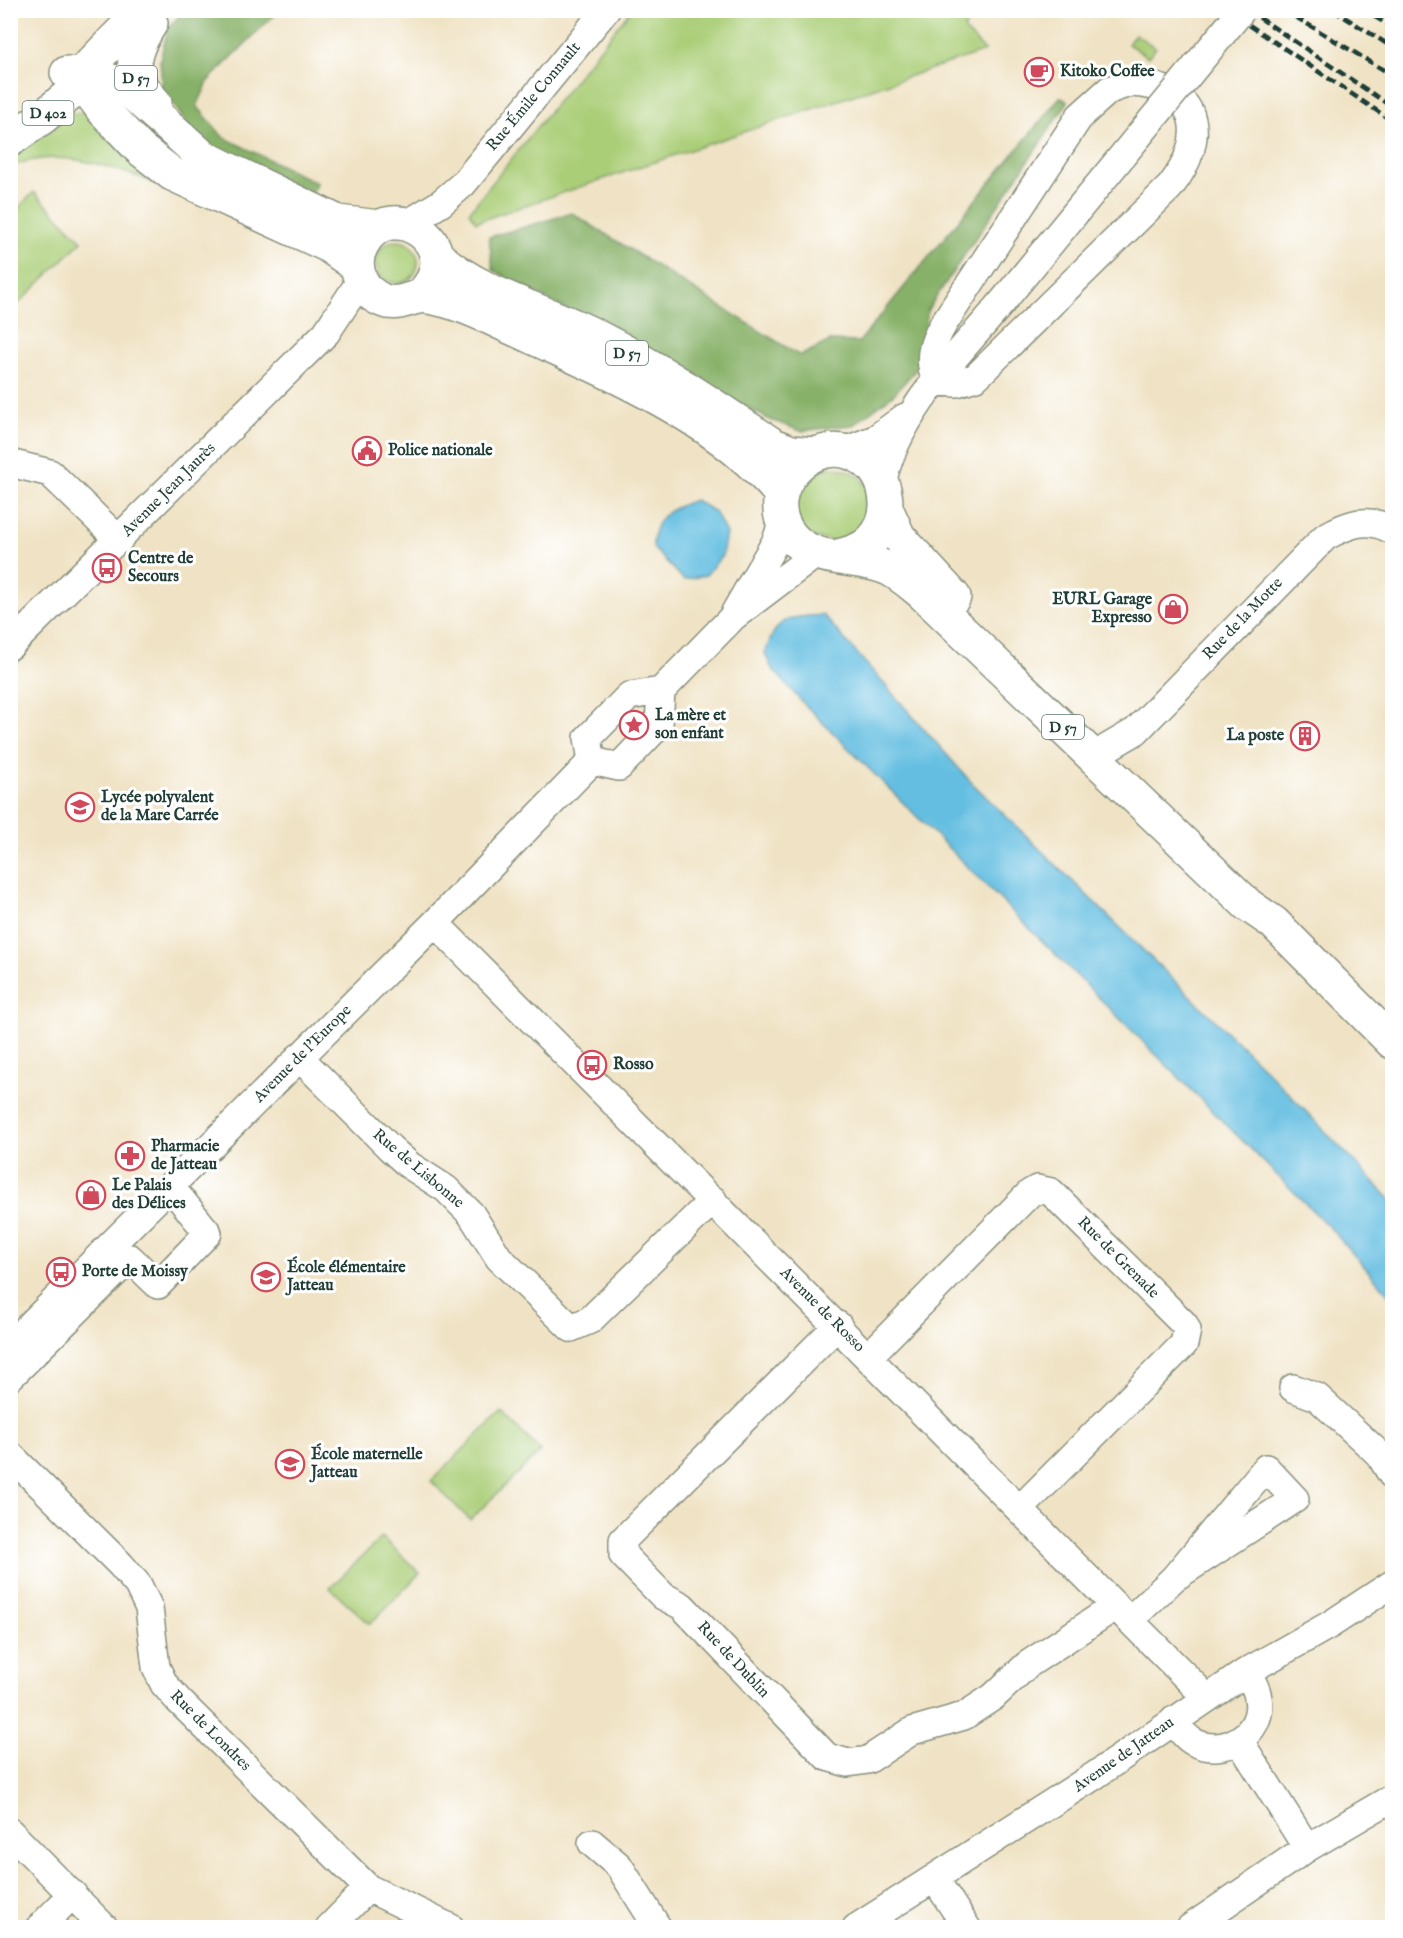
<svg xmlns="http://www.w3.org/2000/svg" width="1403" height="1938" viewBox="0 0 1403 1938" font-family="'IM FELL English',serif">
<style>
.green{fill:#aace77;stroke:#648656;stroke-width:1.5}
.forest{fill:#87b168;stroke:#53774e;stroke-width:1.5}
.water{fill:#63bee1;stroke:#417e8a;stroke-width:1.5}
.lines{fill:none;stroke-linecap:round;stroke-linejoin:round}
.minor-casing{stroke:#88907c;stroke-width:30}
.major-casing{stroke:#88907c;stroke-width:36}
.minor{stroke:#fff;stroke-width:27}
.major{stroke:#fff;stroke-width:33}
.rail{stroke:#1f3d34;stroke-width:4.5;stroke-dasharray:9 4.5;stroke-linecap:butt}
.minor-bridge-casing{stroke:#88907c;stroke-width:30;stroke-linecap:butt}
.minor-bridge{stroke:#fff;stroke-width:27}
.labels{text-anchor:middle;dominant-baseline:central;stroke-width:6;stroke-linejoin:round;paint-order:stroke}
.shield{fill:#fff;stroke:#627771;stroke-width:1.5}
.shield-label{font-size:15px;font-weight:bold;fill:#1f3d34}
.poi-label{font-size:16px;font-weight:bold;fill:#1f3d34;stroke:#fff;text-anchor:start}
.street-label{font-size:16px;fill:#1f3d34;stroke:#fff}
</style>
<rect width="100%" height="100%" fill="#fff"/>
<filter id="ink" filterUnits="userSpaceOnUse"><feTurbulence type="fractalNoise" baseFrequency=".0167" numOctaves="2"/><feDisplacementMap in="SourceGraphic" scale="12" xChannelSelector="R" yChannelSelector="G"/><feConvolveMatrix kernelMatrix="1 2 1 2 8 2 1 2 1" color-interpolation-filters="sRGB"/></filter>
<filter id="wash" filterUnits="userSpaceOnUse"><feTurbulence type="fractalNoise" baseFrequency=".008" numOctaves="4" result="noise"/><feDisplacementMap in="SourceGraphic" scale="24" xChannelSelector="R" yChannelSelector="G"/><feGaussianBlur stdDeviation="1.35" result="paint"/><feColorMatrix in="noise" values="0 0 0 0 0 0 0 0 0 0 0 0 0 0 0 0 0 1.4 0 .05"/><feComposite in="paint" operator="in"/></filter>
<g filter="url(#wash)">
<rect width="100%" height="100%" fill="#f0e3c5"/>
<path class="green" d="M630,11H975L964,29L985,51L476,222L469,212Z
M1135,34L1156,48L1148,57L1128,44Z
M83,112L95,115L164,187C118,169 59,145 11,167L10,158L73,113Z
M34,192L82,241L11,311V215Z
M376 262a21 21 0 1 1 42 0a21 21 0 1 1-42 0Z
M831,467C870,470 871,492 869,524L846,544L808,536C804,528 797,519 795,510C789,488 814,471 831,467Z
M501,1412L541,1451L470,1520L431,1481Z
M382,1537L420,1573L370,1624L330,1588Z"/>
<path class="forest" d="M184,11H278L209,80L197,106L223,137L317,183L312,194L226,160L191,130L162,88L160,60L168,28Z
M1060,97L1068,102L928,309L920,365L894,394L853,425L801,431L768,419L493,270L489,237L572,213L800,356L830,341L859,342Z"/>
<path class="water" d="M695,500L715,512L726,533L722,556L706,575L684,580L653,548C652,517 668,509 695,500Z
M823,615L971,782L1270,1074L1392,1201V1298L1331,1229L802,702L771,667L765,653C778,616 785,618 823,615Z"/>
</g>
<g filter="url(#ink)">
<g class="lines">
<g class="minor-casing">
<path id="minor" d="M1129,83C1200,85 1210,136 1170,187L976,377L957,383L936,382C927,359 932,343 944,323L1080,116L1109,90Z
M407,224L441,203L463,184L606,10
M844,451L875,439L905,417
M10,463L50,473L119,540
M882,483C899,410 958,356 1004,300
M735,612L776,541L783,520
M10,646L326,333L361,280
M1107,748L1136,731L1325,537C1348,524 1367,516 1392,530
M592,761L588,738L629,696L661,691L733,617L816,554
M592,761L619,767L659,725L661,691
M435,923L1207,1698
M299,1057L390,1148L409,1165L446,1189L471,1214L499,1258L571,1328L590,1320L713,1200
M838,1325L623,1540V1555L663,1596L682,1606L827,1757L848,1763L868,1760L912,1731L964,1716L993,1697L1027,1665L1116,1606
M10,1345L435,923L592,761
M869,1356L1030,1193L1037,1189L1051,1192L1184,1324L1187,1330L1184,1344L1020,1509
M10,1377L130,1258L158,1285L208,1233L170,1186
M1293,1388L1317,1397L1379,1454L1392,1475
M10,1455L120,1564L138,1585L149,1608L156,1667L164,1684L179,1701L368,1888L451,1928
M1130,1620L1174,1578L1266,1468L1295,1499L1174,1578
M1174,1720C1179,1728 1184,1736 1192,1741C1222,1759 1265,1734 1258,1698C1257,1688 1251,1680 1246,1672
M1239,1740L1307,1848
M10,1832L105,1928
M592,1843L619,1866L658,1928
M935,1879L967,1928
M39,1928L73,1894
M329,1928L368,1888
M856,1928L1094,1776L1246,1672L1331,1624L1392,1584
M1190,1928L1307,1848L1392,1798"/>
</g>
<g class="major-casing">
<path id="major" d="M143,10L88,67L83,83L102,109L140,149L172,174L327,245L357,266
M151,23C130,56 127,72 155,103
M67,73L93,74L124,86L202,156L232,171L338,222L379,227
M10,140L43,117L98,70
M436,255C480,295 542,309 594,335C657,367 715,406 773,445L791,452L814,454
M420,296C472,247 390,191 362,245C356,256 356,269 361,280C365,290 374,297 384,301C401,307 413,294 428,297C461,302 491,319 521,332C613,375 714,415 781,494
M886,508L899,537L954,597
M838,556C850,553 862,550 871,541C895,517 889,475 861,458C813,428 755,492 791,536C815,565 857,554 889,569C901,575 912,585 922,593L1248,905L1274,923L1392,1042"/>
</g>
<use href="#minor" class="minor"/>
<use href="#major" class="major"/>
<path class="rail" d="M1227,10L1392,121
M1248,10L1392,107
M1284,10L1392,75
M1333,10L1392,47
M1363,10L1392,27"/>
<g class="minor-bridge-casing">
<path id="minor-bridge" d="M1004,300L1242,10"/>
</g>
<use href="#minor-bridge" class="minor-bridge"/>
</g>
</g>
<defs>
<g id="cafe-ring" transform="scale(1.5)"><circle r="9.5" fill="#fff" stroke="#d1495b" stroke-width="1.5"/><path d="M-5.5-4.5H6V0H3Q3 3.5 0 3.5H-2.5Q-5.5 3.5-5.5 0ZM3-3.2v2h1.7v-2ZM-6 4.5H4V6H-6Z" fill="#d1495b"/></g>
<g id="civic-ring" transform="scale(1.5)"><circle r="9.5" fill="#fff" stroke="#d1495b" stroke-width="1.5"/><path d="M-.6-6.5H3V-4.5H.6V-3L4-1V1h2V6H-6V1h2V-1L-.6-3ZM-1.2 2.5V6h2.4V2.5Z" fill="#d1495b"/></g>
<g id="bus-ring" transform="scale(1.5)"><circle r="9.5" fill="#fff" stroke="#d1495b" stroke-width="1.5"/><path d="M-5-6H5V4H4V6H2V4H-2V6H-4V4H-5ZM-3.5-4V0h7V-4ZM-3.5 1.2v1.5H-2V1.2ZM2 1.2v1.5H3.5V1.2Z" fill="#d1495b"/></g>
<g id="shop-ring" transform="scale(1.5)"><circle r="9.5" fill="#fff" stroke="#d1495b" stroke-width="1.5"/><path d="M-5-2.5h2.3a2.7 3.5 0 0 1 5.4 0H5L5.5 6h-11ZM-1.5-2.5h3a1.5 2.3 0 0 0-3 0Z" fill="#d1495b"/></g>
<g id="sight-ring" transform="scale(1.5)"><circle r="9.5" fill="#fff" stroke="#d1495b" stroke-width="1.5"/><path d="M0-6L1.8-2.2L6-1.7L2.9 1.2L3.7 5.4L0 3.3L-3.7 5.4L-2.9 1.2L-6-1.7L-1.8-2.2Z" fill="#d1495b"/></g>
<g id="building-ring" transform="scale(1.5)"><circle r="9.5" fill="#fff" stroke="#d1495b" stroke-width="1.5"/><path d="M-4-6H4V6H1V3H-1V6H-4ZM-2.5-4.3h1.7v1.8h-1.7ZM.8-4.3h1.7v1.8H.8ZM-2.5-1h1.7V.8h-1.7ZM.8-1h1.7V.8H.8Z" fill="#d1495b"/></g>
<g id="school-ring" transform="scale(1.5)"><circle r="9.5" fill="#fff" stroke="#d1495b" stroke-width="1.5"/><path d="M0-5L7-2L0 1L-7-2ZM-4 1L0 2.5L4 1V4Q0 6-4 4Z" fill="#d1495b"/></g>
<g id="pharmacy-ring" transform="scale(1.5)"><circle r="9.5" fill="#fff" stroke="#d1495b" stroke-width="1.5"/><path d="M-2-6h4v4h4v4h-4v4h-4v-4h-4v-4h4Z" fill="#d1495b"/></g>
</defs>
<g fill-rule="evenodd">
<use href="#cafe-ring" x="1039" y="72"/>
<use href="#civic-ring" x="367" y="451"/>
<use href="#bus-ring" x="107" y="568"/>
<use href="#shop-ring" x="1173" y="609"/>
<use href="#sight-ring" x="634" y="725"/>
<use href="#building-ring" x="1305" y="736"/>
<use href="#school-ring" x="80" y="807"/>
<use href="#bus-ring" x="592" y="1065"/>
<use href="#pharmacy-ring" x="130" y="1156"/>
<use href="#shop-ring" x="91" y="1195"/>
<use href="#bus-ring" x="61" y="1272"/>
<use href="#school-ring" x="266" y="1277"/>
<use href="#school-ring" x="290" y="1464"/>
</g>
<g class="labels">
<g class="shield">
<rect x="115" y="66" width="42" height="24" rx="4.5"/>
<rect x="22.5" y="101" width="51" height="24" rx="4.5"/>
<rect x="606" y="341" width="42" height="24" rx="4.5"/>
<rect x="1042" y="715" width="42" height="24" rx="4.5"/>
</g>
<g class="shield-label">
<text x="136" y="78">D 57</text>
<text x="48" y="113">D 402</text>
<text x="627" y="353">D 57</text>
<text x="1063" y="727">D 57</text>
</g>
<g class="poi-label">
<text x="1060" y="72">Kitoko Coffee</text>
<text x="388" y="451">Police nationale</text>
<text x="128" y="559">Centre de<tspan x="128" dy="18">Secours</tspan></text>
<text x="1152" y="600" text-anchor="end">EURL Garage<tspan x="1152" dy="18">Expresso</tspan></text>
<text x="655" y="716">La mère et<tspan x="655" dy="18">son enfant</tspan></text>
<text x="1284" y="736" text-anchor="end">La poste</text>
<text x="101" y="798">Lycée polyvalent<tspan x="101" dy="18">de la Mare Carrée</tspan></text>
<text x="613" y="1065">Rosso</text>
<text x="151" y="1147">Pharmacie<tspan x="151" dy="18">de Jatteau</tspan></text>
<text x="112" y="1186">Le Palais<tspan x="112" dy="18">des Délices</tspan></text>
<text x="287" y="1268">École élémentaire<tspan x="287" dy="18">Jatteau</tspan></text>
<text x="82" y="1272">Porte de Moissy</text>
<text x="311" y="1455">École maternelle<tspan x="311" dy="18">Jatteau</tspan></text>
</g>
<g class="street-label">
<text transform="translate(534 97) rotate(-50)">Rue Émile Connault</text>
<text transform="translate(169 490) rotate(-45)">Avenue Jean Jaurès</text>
<text transform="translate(1243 619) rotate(-46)">Rue de la Motte</text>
<text transform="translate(303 1054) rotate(-45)">Avenue de l'Europe</text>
<text transform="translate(418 1169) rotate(40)">Rue de Lisbonne</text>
<text transform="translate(1118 1258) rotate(45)">Rue de Grenade</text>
<text transform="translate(822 1310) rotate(45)">Avenue de Rosso</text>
<text transform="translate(733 1660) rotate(47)">Rue de Dublin</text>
<text transform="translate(210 1731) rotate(45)">Rue de Londres</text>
<text transform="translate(1124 1755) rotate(-35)">Avenue de Jatteau</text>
</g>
</g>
<rect width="1403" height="1938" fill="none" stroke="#fff" stroke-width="36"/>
</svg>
